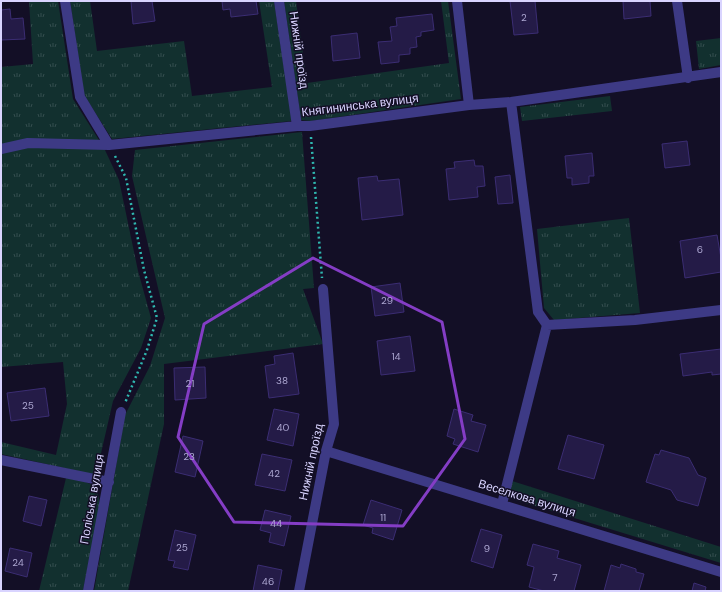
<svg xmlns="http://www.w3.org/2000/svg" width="722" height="592" viewBox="0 0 722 592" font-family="'DM Sans',sans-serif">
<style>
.grass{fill:url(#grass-tufts)}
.building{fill:#241b47;stroke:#3b2d73}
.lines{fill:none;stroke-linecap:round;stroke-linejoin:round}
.path{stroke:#2fb8b0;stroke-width:2.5;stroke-dasharray:2 3;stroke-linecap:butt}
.minor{stroke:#3d3a85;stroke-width:10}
.marked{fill:none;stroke:#843dc5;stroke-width:3;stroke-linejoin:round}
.labels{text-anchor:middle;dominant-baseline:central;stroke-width:3;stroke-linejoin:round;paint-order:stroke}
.number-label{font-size:10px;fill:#aca6d1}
.street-label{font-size:12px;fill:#d9d4ff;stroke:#130f26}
</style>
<defs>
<pattern id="grass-tufts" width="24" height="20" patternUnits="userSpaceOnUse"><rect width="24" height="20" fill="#12302f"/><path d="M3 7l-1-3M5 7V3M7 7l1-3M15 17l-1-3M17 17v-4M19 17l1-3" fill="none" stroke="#344d4e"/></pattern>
</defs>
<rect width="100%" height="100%" fill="#130f26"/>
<path class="grass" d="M29,1H58L73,99L104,148L119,180L138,271L151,318L141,348L113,401L96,475L1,454V442L56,455L67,404L63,362L1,367V67L33,64Z
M70,1H90L97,51L184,41L192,96L272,87L259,1H274L292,121L112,139L84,95Z
M284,1H296L307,83L449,63L441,1H448L461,99L311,121L301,120Z
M721,38V65L699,69L696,41Z
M610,96L612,111L522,121L520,107Z
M302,132L314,288L303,289L323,344L164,364V424L128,591H94L125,415L150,366L165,318L132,176L135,150Z
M629,218L640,313L554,320L544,308L537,229Z
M66,478C87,482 98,481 100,505L83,591H39Z
M512,481L721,547V563L509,498Z"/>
<path class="building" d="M131,1H152L155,21L133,24Z
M222,1H256L258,14L231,17L230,9L223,10Z
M510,1H535L538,33L514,35Z
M623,1H650L651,16L624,19Z
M10,9L11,19L23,18L25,39L1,40V10Z
M432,14L434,30L421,32V36L416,37L417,47L410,48V54L399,55V62L381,64L378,42L392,41L390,27L397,26L396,18Z
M357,33L360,58L333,61L331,36Z
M687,141L690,165L665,168L662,144Z
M592,153L594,176H589V183L572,185V178H567L565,156Z
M474,160L475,166H483L485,186L477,187L478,197L449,200L446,169L455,168L454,162Z
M510,175L513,203L498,204L495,177Z
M377,176L378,181L399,179L403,215L362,220L358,178Z
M717,235L721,258V272L685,278L680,241Z
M400,283L404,312L375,316L371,287Z
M410,336L415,371L381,375L377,341Z
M721,349V374L712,375V372L683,376L680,354Z
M293,353L299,394L269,398L265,366L275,364L274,356Z
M205,367L206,398L175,400L174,368Z
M45,388L49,416L11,421L7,393Z
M274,409L299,414L293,446L267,440Z
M454,409L473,415L471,421L486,425L478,452L453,444L455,439L447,436Z
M568,435L604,445L594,479L558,469Z
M183,436L203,441L195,477L175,472Z
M661,450L689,458L698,475L706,478L698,506L677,500L671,490L646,482L655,454L659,455Z
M262,454L292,460L285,491L255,485Z
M29,496L47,500L41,526L23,521Z
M371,500L402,510L393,540L372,533L373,528L363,525Z
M265,510L291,516L284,546L269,542L271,533L260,530Z
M481,529L502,535L493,568L471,561Z
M175,530L196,535L188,570L173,567L175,561L168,560Z
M533,544L559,551L557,558L581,565L574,591H544L529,587L534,567L527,565Z
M10,548L32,553L27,577L5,571Z
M621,564L636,569V572L644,574L639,591H604L611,565L620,568Z
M258,565L282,570L278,591H253Z
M694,583L706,587L705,591H692Z"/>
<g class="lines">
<path class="path" d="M311,137L322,278
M115,156L126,178L144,270L157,318L147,350L125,403"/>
<path class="minor" d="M65,1L80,97L109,145
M279,1L297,126
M457,1L469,105
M677,1L688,78
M1,149L28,143L109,145L297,126H310L469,105L511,102L721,72
M547,325L635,320L721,310
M326,451L721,572
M1,460L109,482
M502,504L547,325L538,312L511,102
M88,591L121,412
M299,591L326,451L334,424L323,289"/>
</g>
<path class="marked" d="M313,258L442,322L465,439L403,526L234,522L178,437L204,324Z"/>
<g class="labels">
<g class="number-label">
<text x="524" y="17">2</text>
<text x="700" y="249">6</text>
<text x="387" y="300">29</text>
<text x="396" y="356">14</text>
<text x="282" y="380">38</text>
<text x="190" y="383">21</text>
<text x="28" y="405">25</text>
<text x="283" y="427">40</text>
<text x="189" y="456">23</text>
<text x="274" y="473">42</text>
<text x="383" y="517">11</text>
<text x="276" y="523">44</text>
<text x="182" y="547">25</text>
<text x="487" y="548">9</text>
<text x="18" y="562">24</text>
<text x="555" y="577">7</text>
<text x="268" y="581">46</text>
</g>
<g class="street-label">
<text transform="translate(299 50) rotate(82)">Нижній проїзд</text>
<text transform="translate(360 105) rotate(-7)">Княгининська вулиця</text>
<text transform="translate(311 462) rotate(-78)">Нижній проїзд</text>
<text transform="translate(527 498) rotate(17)">Веселкова вулиця</text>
<text transform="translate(92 499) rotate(-80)">Поліська вулиця</text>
</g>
</g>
<rect width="722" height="592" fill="none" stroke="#d9d4ff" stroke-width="4"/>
</svg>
